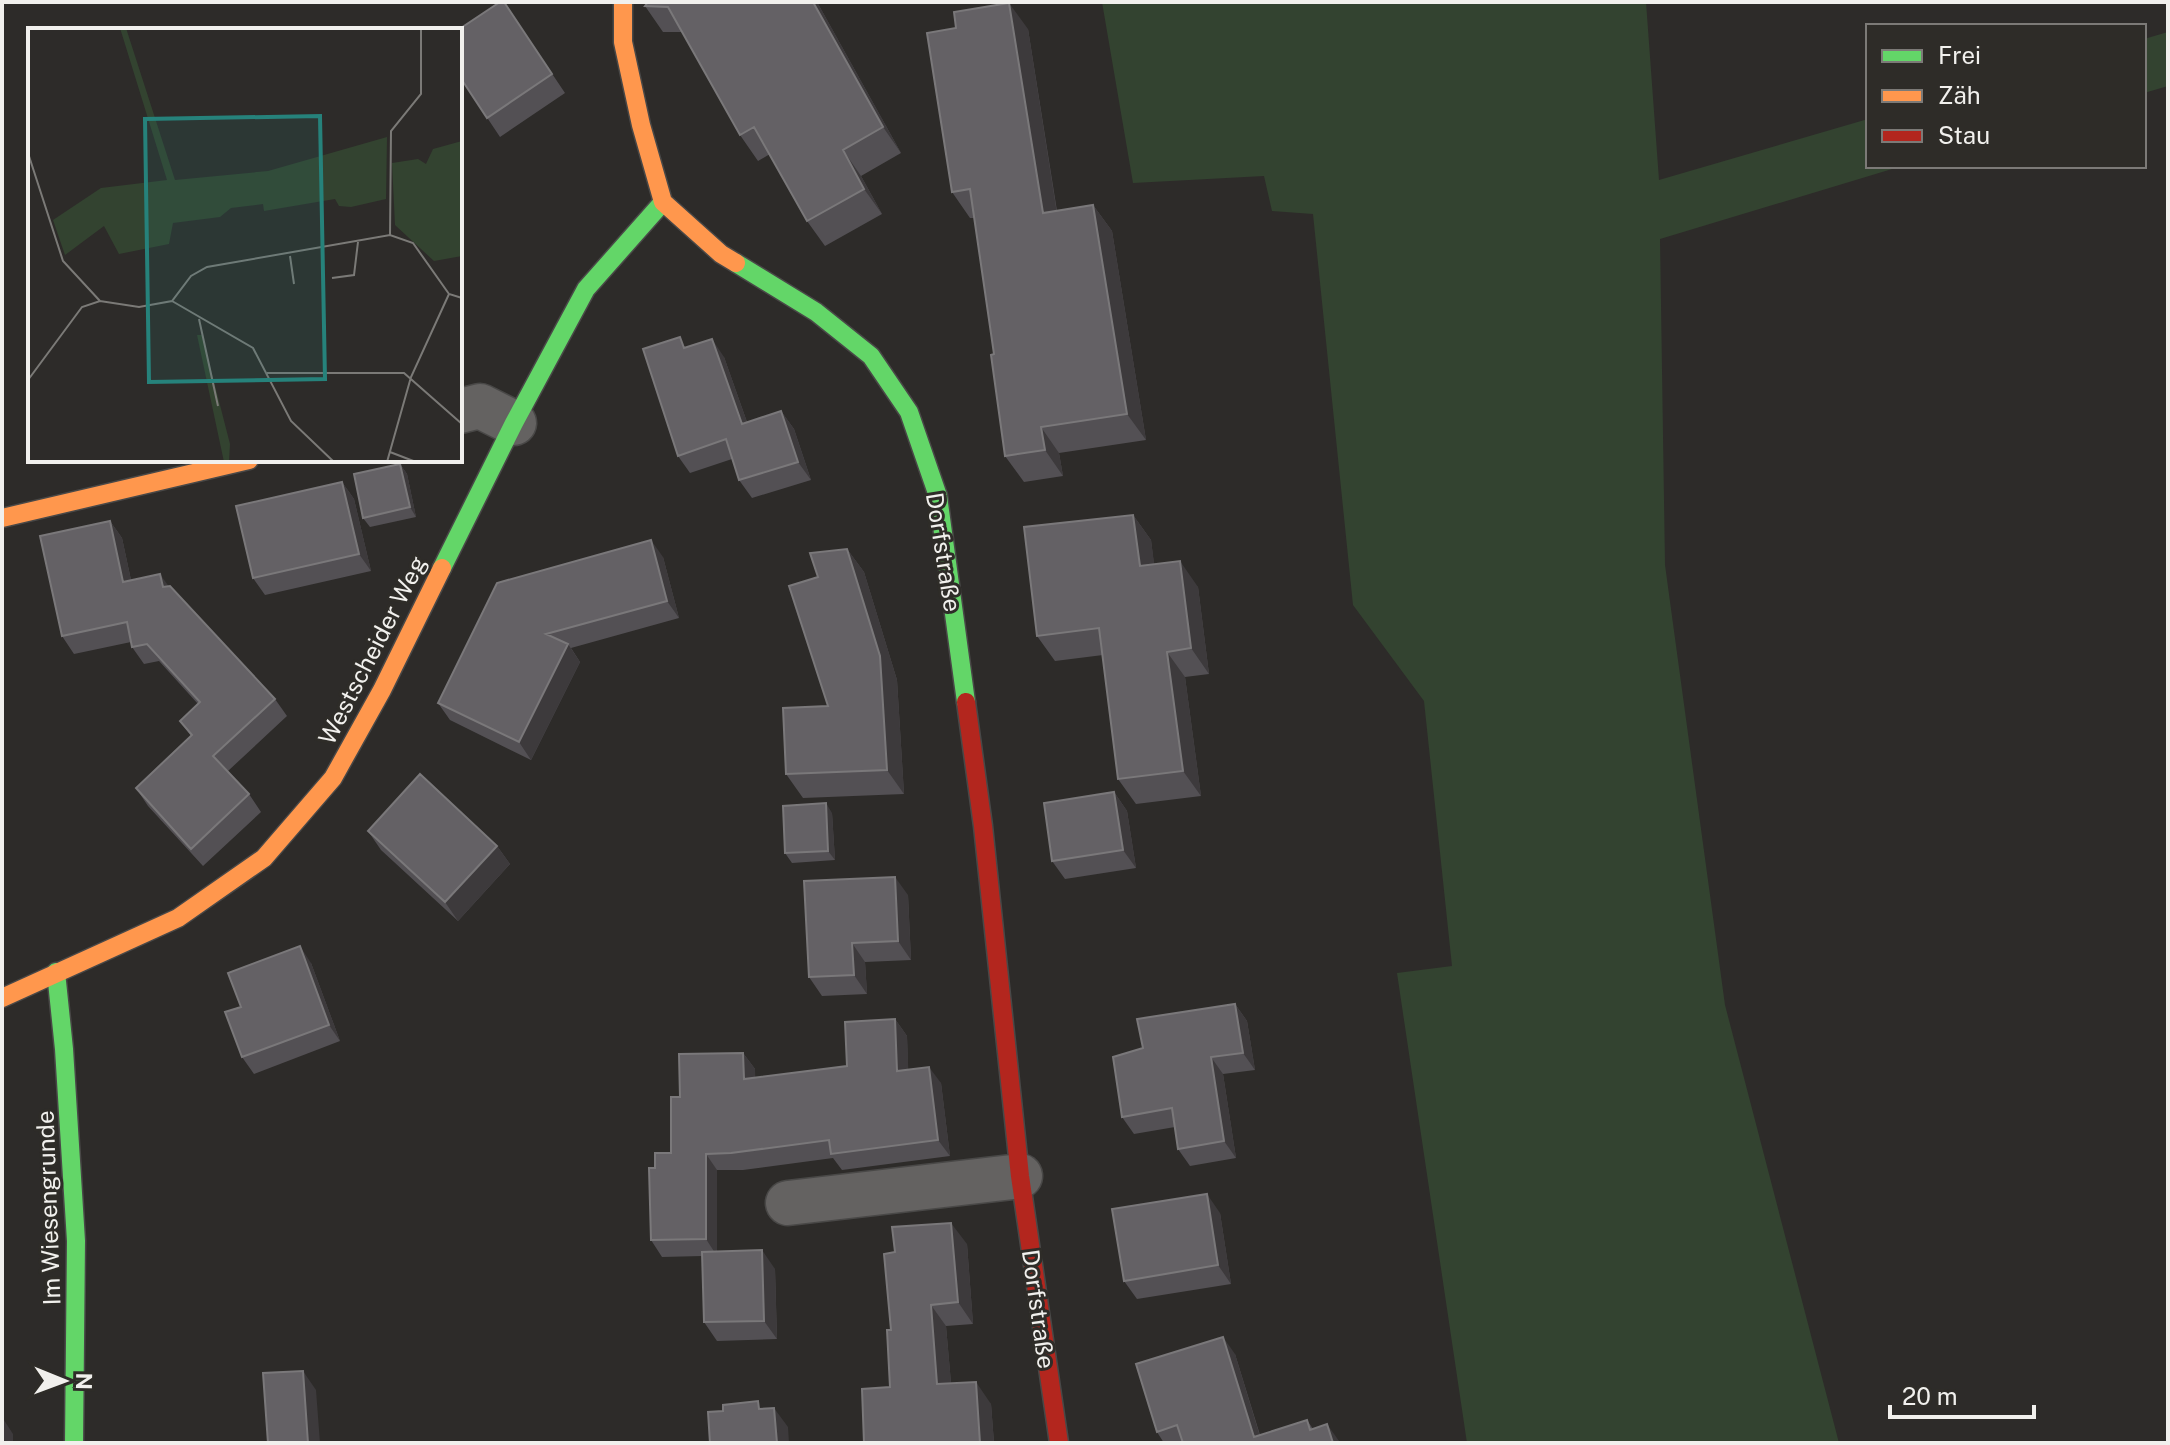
<svg xmlns="http://www.w3.org/2000/svg" width="2170" height="1445" viewBox="0 0 2170 1445" font-family="'Public Sans',sans-serif">
<style>
.green{fill:#334330}
.lines{fill:none;stroke-linecap:round;stroke-linejoin:round}
.street-casing{stroke:#494847;stroke-width:47}
.fast-casing{stroke:#494847;stroke-width:21}
.slow-casing{stroke:#494847;stroke-width:21}
.jam-casing{stroke:#494847;stroke-width:21}
.street{stroke:#646261;stroke-width:44}
.fast{stroke:#63d668;stroke-width:18}
.slow{stroke:#ff974d;stroke-width:18}
.jam{stroke:#b3261e;stroke-width:18}
.wall{fill:#535054}
.shaded-wall{fill:#3d3a3c}
.building{fill:#646165;stroke:#7a787a;stroke-width:2}
.labels{text-anchor:middle;dominant-baseline:central;stroke-width:6;stroke-linejoin:round;paint-order:stroke}
.street-label{font-size:24px;fill:#f1f0ed;stroke:#2e2c28}
.inset-road{fill:none;stroke:#7b7a77;stroke-width:2}
.view{fill:#26827b;fill-opacity:0.15;stroke:#26827b;stroke-width:4}
.inset-edge{fill:none;stroke:#f1f0ed;stroke-width:4}
</style>
<rect width="100%" height="100%" fill="#2d2b29"/>
<path class="green" d="M1102,2H1646L1659,180L1868,119V166H1902L1660,239L1665,565L1725,1005L1839,1443H1467L1397,973L1452,966L1424,701L1353,605L1313,214L1272,211L1264,176L1133,183Z
M2168,32V86L2144,93V39Z"/>
<g class="lines">
<g class="street-casing">
<path id="street" d="M460,411L480,406L514,423
M788,1203L1020,1176"/>
</g>
<g class="fast-casing">
<path id="fast" d="M736,263L816,312L871,356L909,412L938,496L966,702
M442,568L514,423L586,289L663,202
M56,972L64,1049L76,1241L74,1443"/>
</g>
<g class="slow-casing">
<path id="slow" d="M623,2V42L641,125L663,202L721,254L736,263
M2,518L249,460
M2,998L178,918L264,858L333,778L382,690L442,568"/>
</g>
<g class="jam-casing">
<path id="jam" d="M966,702L983,826L1020,1176L1059,1443"/>
</g>
<use href="#street" class="street"/>
<use href="#fast" class="fast"/>
<use href="#slow" class="slow"/>
<use href="#jam" class="jam"/>
</g>
<path class="wall" d="M504,2L565,93L500,137L460,77Z
M817,2L901,153L861,176L882,214L825,246L807,221L770,154L758,161L740,135L682,32H663L645,6Z
M956,28L1028,29L1057,211L1093,205L1112,231L1146,440L1059,453L1063,476L1024,482L1005,456L994,354L974,218H970L952,192Z
M687,347L724,357L747,422L781,411L794,429L811,480L752,498L739,480L732,459L690,473L678,456Z
M400,464L407,474L416,517L370,527L363,518Z
M342,482L354,499L371,571L265,595L253,578Z
M1133,515L1151,540L1154,565L1198,587L1209,674L1185,677L1201,796L1136,804L1118,779L1103,655L1055,661L1037,636Z
M110,521L122,538L131,580L169,586L275,699L287,716L228,771L249,794L261,812L203,866L148,806L136,788L191,736L180,721L198,704L159,661L144,664L132,647L131,642L74,654L62,636Z
M847,549L864,572L897,680L904,794L803,798L786,774L828,706L818,577Z
M663,557L679,618L571,648L580,662L531,760L450,720L438,703Z
M1114,792L1127,811L1136,868L1065,879L1052,861Z
M832,813L835,860L792,863L785,853Z
M368,831L497,846L510,864L458,921L381,850Z
M908,895L911,960L865,962L867,994L822,996L809,977Z
M311,963L340,1041L254,1074L242,1057L241,1007Z
M1235,1004L1247,1021L1255,1070L1223,1074L1236,1158L1190,1166L1178,1149L1175,1127L1134,1134L1122,1117L1143,1048Z
M895,1019L907,1036L908,1070L941,1083L950,1156L842,1170L833,1158L743,1170H717V1251L775,1269L777,1339L717,1341L704,1322L702,1256L662,1257L651,1240L655,1168L671,1153L680,1097L743,1053L755,1069V1078L847,1066Z
M1220,1213L1231,1284L1137,1299L1124,1281Z
M967,1244L973,1324L946,1326L951,1383L991,1404L994,1443H864L890,1387L891,1330Z
M1235,1354L1260,1435L1307,1420L1313,1429L1339,1441L1340,1443H1164L1157,1432Z"/>
<path class="shaded-wall" d="M813,2H817L901,153L883,127Z
M1009,3L1028,29L1061,239L1043,213Z
M843,150L861,176L882,214L864,189Z
M1093,205L1112,231L1146,440L1127,414Z
M712,339L724,357L754,442L742,424Z
M781,411L794,429L811,480L798,462Z
M1041,427L1059,453L1063,476L1045,450Z
M400,464L407,474L416,517L410,507Z
M342,482L354,499L371,571L359,554Z
M1133,515L1151,540L1158,592L1140,566Z
M110,521L122,538L135,599L123,582Z
M651,540L663,557L679,618L667,601Z
M847,549L864,572L897,680L904,794L887,770Z
M1180,561L1198,587L1209,674L1191,648Z
M160,574L172,591L163,587Z
M568,644L580,662L531,760L519,742Z
M1167,652L1185,677L1201,796L1183,771Z
M1114,792L1127,811L1136,868L1123,850Z
M826,803L832,813L835,860L828,851Z
M497,846L510,864L458,921L445,902Z
M895,877L908,895L911,960L898,941Z
M852,943L865,962L867,994L854,975Z
M300,946L311,963L340,1041L329,1025Z
M1235,1004L1247,1021L1255,1070L1243,1053Z
M895,1019L907,1036L909,1088L897,1071Z
M743,1053L755,1069L756,1095L744,1079Z
M1211,1057L1223,1074L1236,1158L1224,1141Z
M929,1067L941,1083L950,1156L938,1140Z
M706,1154L717,1170V1256L706,1239Z
M1207,1194L1220,1213L1231,1284L1218,1265Z
M951,1223L967,1244L973,1324L958,1302Z
M762,1250L775,1269L777,1339L764,1321Z
M931,1305L946,1326L953,1406L937,1384Z
M1223,1337L1235,1354L1262,1443L1254,1437Z
M303,1371L316,1390L320,1443H308Z
M976,1382L991,1404L994,1443H980Z
M774,1408L788,1427L789,1443H777Z
M2,1417L13,1434V1443H2Z
M1327,1424L1339,1441L1340,1443H1333Z"/>
<path class="building" d="M500,2H504L552,74L487,118L460,77V30H458Z
M648,2H813L883,127L843,150L864,189L807,221L754,127L740,135L668,7L645,6Z
M1009,3L1043,213L1093,205L1127,414L1041,427L1045,450L1005,456L991,355L994,354L970,189L952,192L927,33L956,28L954,12Z
M680,337L684,348L712,339L742,424L781,411L798,462L739,480L726,439L678,456L643,349Z
M400,464L410,507L363,518L354,474Z
M342,482L359,554L253,578L236,506Z
M1133,515L1140,566L1180,561L1191,648L1167,652L1183,771L1118,779L1099,628L1037,636L1024,527Z
M110,521L123,582L160,574L163,587L170,586L275,699L213,756L249,794L191,849L136,788L192,735L180,721L200,702L147,644L132,647L127,622L62,636L40,536Z
M651,540L667,601L546,634L568,644L519,742L438,703L497,583Z
M847,549L880,656L887,770L786,774L783,708L828,706L789,586L818,577L810,553Z
M420,774L497,846L445,902L368,831Z
M1114,792L1123,850L1052,861L1044,803Z
M826,803L828,851L785,853L783,806Z
M895,877L898,941L852,943L854,975L809,977L804,881Z
M300,946L329,1025L242,1057L225,1012L241,1007L228,973Z
M1235,1004L1243,1053L1211,1057L1224,1141L1178,1149L1172,1108L1122,1117L1113,1057L1143,1048L1137,1019Z
M895,1019L897,1071L929,1067L938,1140L831,1154L829,1140L731,1153L706,1154V1239L651,1240L649,1168H655V1153H671V1097H680L679,1054L743,1053L744,1079L847,1066L845,1022Z
M1207,1194L1218,1265L1124,1281L1112,1209Z
M951,1223L958,1302L931,1305L937,1384L976,1382L980,1443H864L862,1389L890,1387L887,1330H891L884,1254L895,1252L892,1227Z
M762,1250L764,1321L704,1322L702,1252Z
M1223,1337L1254,1437L1307,1420L1310,1430L1327,1424L1333,1443H1183L1177,1425L1157,1432L1136,1364Z
M303,1371L308,1443H268L263,1373Z
M758,1401L759,1409L774,1408L777,1443H710L708,1412L723,1411V1405Z"/>
<g class="labels">
<g class="street-label">
<text transform="translate(944 552) rotate(81)">Dorfstraße</text>
<text transform="translate(372 650) rotate(-63)">Westscheider Weg</text>
<text transform="translate(48 1208) rotate(-92)">Im Wiesengrunde</text>
<text transform="translate(1039 1309) rotate(82)">Dorfstraße</text>
</g>
</g>
<g transform="translate(28 28)">
<rect width="434" height="434" fill="#2d2b29"/>
<path d="M92,0H98L147,152L240,143L359,109L358,171L323,179L311,178L307,171L236,183L235,176L203,180L192,189L145,195L141,216L91,226L76,198L37,227L25,192L73,160L139,152ZM434,113V228L406,233L367,197L364,135L390,131L398,136L405,121ZM169,307H174L202,416L201,434H196Z" fill="#334330"/>
<path class="inset-road" d="M0,125L35,233L72,273M362,207L363,103L393,66V0M262,228L266,256M304,250L326,247L330,214M144,273L225,320L263,393L306,434M171,291L190,378M239,345H376L434,396M0,352L54,279L72,273L111,279L144,273L163,248L179,239L362,207L385,215L421,266L434,270M362,424L388,434M359,434L383,349L421,266"/>
<path class="view" d="M292,88L297,351L121,354L117,91Z"/>
<rect width="434" height="434" class="inset-edge"/>
</g>
<rect width="2170" height="1445" fill="none" stroke="#f1f0ed" stroke-width="8"/>
<rect x="1866" y="24" width="280" height="144" fill="#2e2c28" stroke="#7c7a77" stroke-width="2"/>
<rect x="1882" y="50" width="40" height="12" fill="#63d668" stroke="#7c7a77" stroke-width="2"/>
<text x="1938" y="64" font-size="24" fill="#f1f0ed">Frei</text>
<rect x="1882" y="90" width="40" height="12" fill="#ff974d" stroke="#7c7a77" stroke-width="2"/>
<text x="1938" y="104" font-size="24" fill="#f1f0ed">Zäh</text>
<rect x="1882" y="130" width="40" height="12" fill="#b3261e" stroke="#7c7a77" stroke-width="2"/>
<text x="1938" y="144" font-size="24" fill="#f1f0ed">Stau</text>
<g transform="translate(64 1381) rotate(91)" stroke="#2e2c28" stroke-width="6" paint-order="stroke">
<path d="M0-6L14 30L0 20L-14 30Z" fill="#f1f0ed"/>
<text y="-12" font-size="22" font-weight="bold" text-anchor="middle" fill="#f1f0ed">N</text>
</g>
<path d="M1890 1405v12h144v-12" fill="none" stroke="#f1f0ed" stroke-width="4"/>
<text x="1902" y="1405" font-size="24" fill="#f1f0ed" stroke="#2e2c28" stroke-width="6" paint-order="stroke">20 m</text>
</svg>
